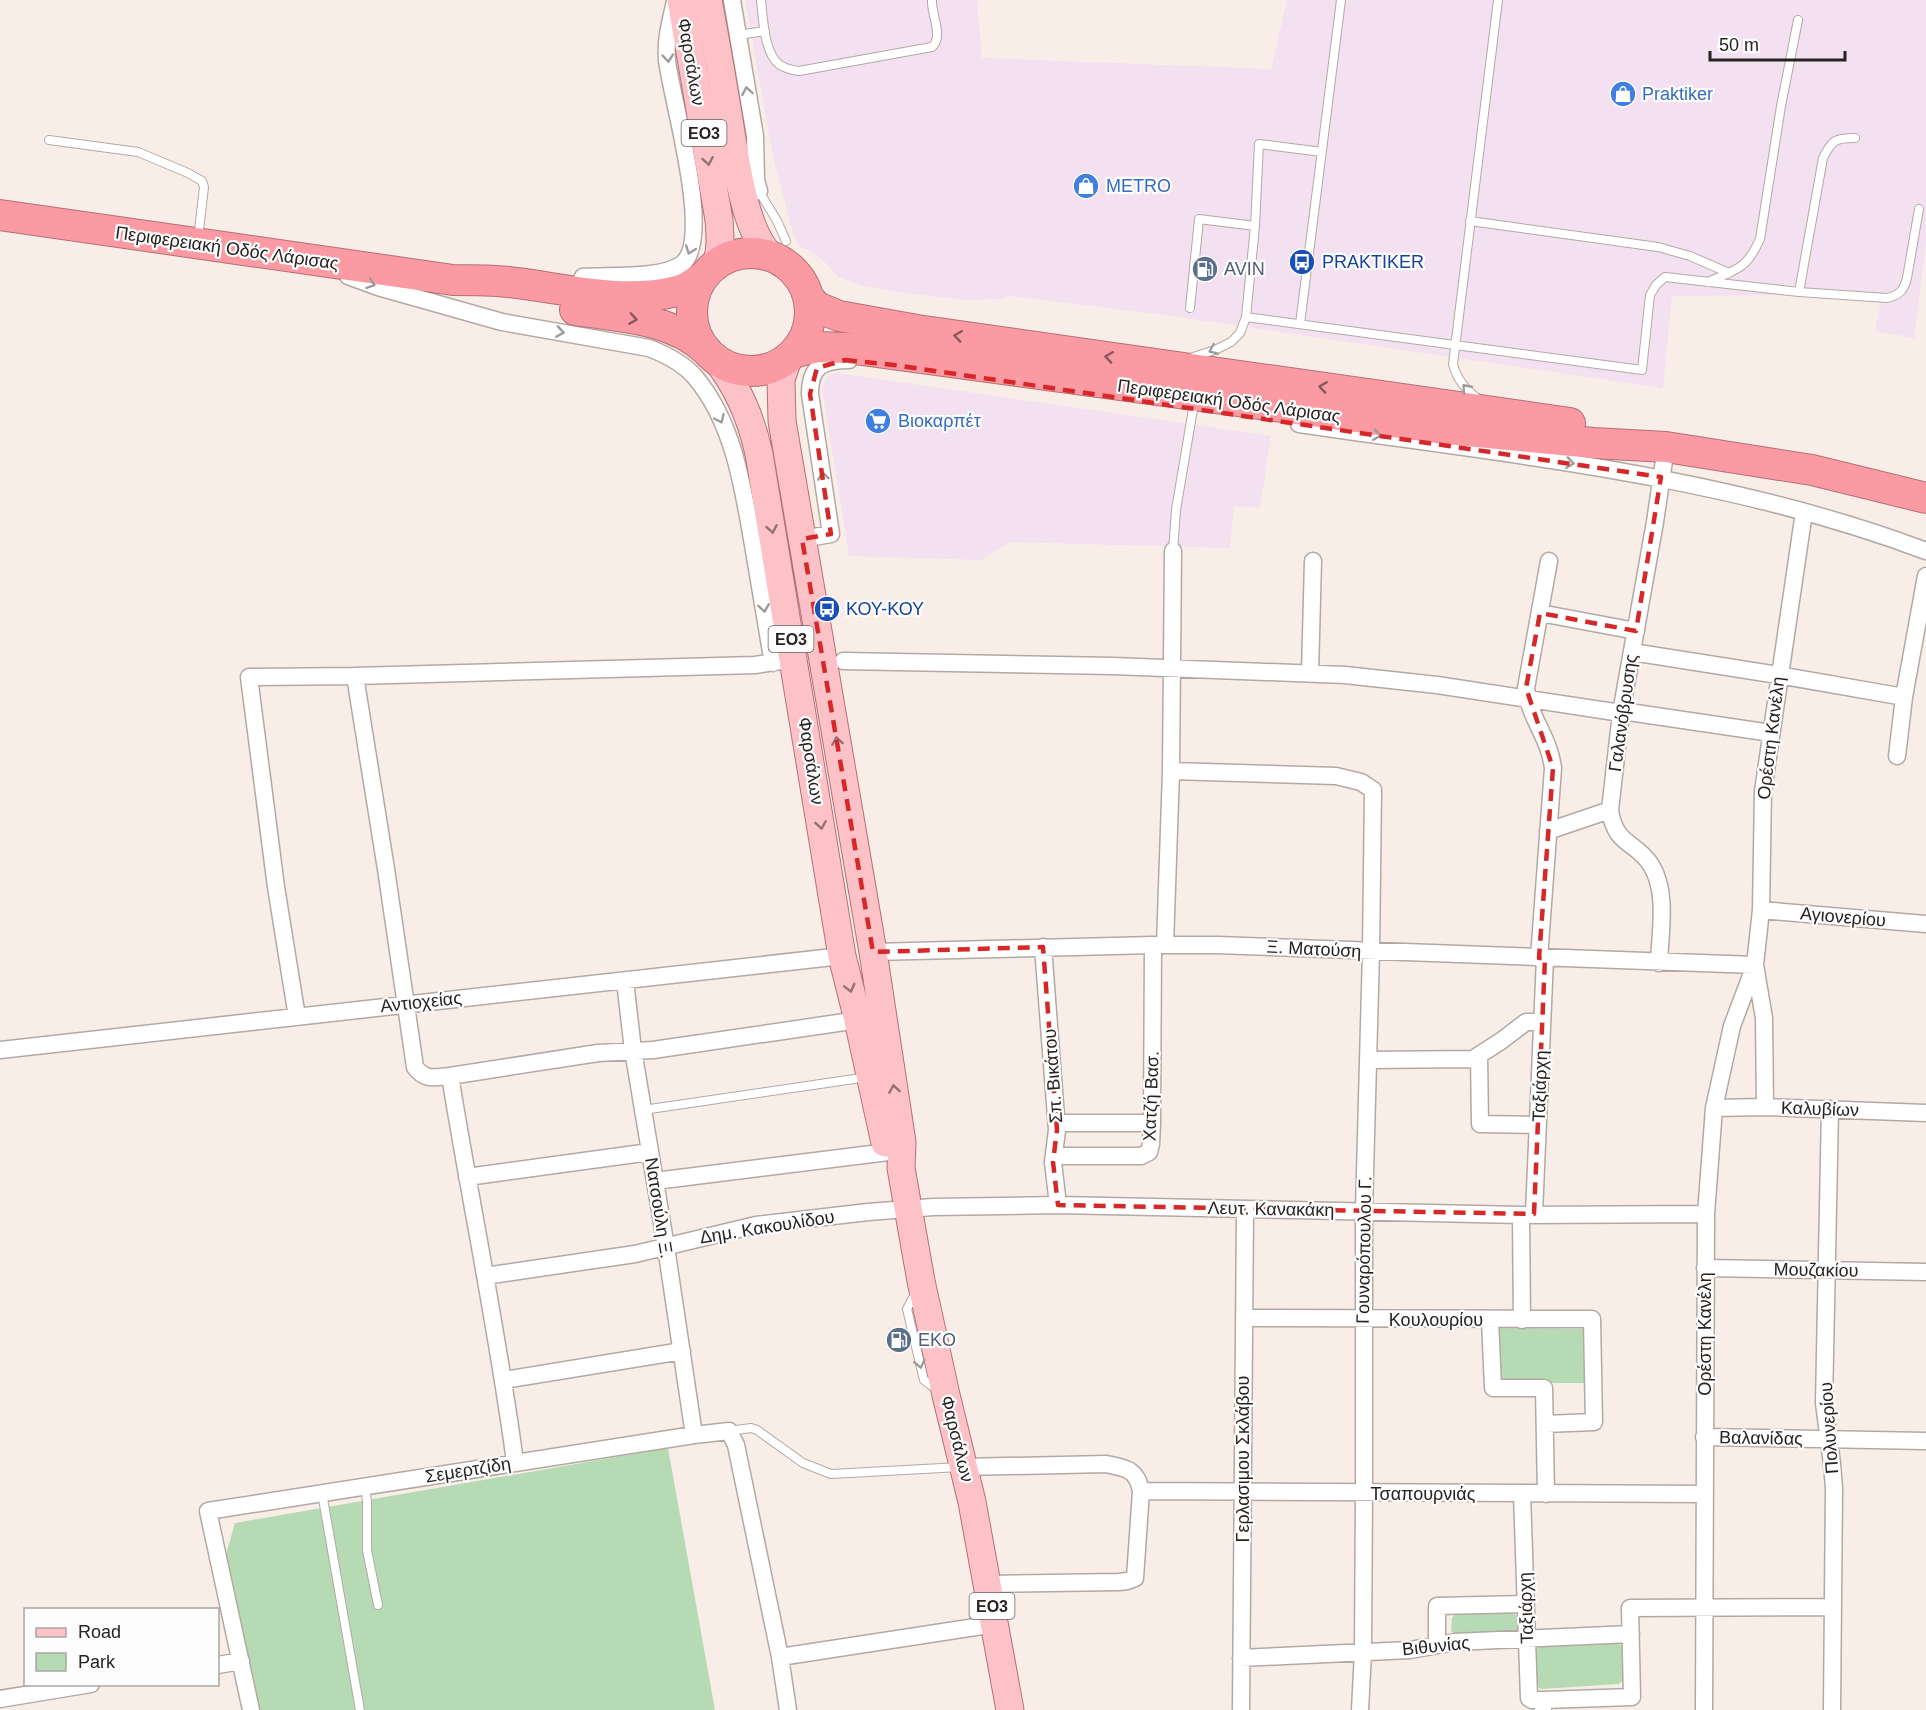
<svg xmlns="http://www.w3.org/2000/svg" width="1926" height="1710" viewBox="0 0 1926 1710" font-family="Helvetica,sans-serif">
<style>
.commercial{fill:#f3e0f0}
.green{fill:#b6dab4}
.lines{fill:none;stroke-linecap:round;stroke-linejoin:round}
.lane-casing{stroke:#b3a9a2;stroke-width:10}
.street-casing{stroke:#b3a9a2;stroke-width:19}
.primary-casing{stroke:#b17075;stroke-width:29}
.highway-casing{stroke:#b17075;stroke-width:32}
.lane{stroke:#fff;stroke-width:8}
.street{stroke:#fff;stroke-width:16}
.primary{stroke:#fdc2c7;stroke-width:27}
.highway{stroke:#fb9aa2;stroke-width:30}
.oneway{stroke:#9e9c9b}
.oneway2{stroke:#927274}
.oneway3{stroke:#86595b}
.marked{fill:none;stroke:#d62828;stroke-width:4.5;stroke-dasharray:12 8;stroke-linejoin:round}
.labels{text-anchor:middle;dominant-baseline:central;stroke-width:4.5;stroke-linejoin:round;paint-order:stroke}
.shield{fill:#fdfdfd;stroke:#676463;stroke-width:1.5}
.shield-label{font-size:16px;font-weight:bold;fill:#272321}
.street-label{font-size:18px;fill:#272321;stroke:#fdfdfd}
.shop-label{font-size:18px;fill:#366cbe;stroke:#fdfdfd;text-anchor:start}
.transit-label{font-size:18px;fill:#164399;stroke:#fdfdfd;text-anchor:start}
.service-label{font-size:18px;fill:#4e5e75;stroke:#fdfdfd;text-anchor:start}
</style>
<rect width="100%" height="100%" fill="#f9eee7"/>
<path class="commercial" d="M745,0H977L982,58L1271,69L1287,0H1926V243L1914,338L1875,331L1881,299L1778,295L1672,296L1663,388L1158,314L1009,296L1000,299L964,300L905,293L863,286L838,277L825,262L810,251L799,247L793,233L773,157Z
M837,373L1271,436L1260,508L1234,506L1230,548L1010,542L981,560L849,556L822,388L826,377Z"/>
<path class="green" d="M1498,1328L1589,1329V1383H1499Z
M668,1448L715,1710H251L224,1561L235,1523Z
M1457,1612L1513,1613L1519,1617L1520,1630L1516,1632L1456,1635L1451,1631L1452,1618Z
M1611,1641L1618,1643L1622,1646L1623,1681L1618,1684L1542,1689L1537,1687L1536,1650L1539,1645Z"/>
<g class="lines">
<g class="lane-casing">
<path id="lane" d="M761,0C763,18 764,54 780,65C786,69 792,70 799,71L932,47C944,36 931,15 932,0
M738,35L765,31
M49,140L138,152L188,173L202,181L204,187L198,239
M759,191L777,221L786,241
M1470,221L1658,247L1690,256L1729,273
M1708,282C1737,269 1746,270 1760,239L1781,106L1798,20
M1799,292L1887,298C1900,295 1904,290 1907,278L1919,209
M1190,308L1199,219L1255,226
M1246,317L1642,370L1650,295L1656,285L1665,277L1799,292L1823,158C1832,140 1835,138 1855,138
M1300,324L1341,0
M1190,358L1215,350L1231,342L1240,333L1246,317L1255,226L1259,144L1322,152
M1480,400C1466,391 1457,380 1453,364L1498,0
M1173,551L1176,510L1193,409
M643,1110L868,1077
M917,1290L907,1309L924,1380L939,1391
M729,1431L751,1428L757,1430L803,1463L831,1474L960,1467
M365,1486L367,1501V1550L378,1605
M322,1493L360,1710"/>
</g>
<g class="street-casing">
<path id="street" d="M732,0L755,136L756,180L759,191L743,194
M348,276L378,287L502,322L649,348C667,355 683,363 695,377C734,423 743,488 753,545C760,585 766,624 773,663
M575,291L583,277C609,275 662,279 682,264C714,239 671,98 667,60C665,40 671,20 675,1
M1299,424C1510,455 1725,475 1926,551
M802,539L831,534L810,394C810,366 823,360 849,360
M1540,613L1636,631
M1632,652L1778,675L1904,697
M843,661L1113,666L1345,675L1437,685L1621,713
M1310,673L1313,561
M355,676L386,869L415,1067C425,1081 435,1077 450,1076L598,1053L653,1050L858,1020
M1622,711L1771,733
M1897,756L1904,697L1926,576
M1171,771L1336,776L1361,782L1373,790L1371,952L1364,1210V1493L1363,1652L1360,1710
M1548,831L1610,810
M1761,910L1926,924
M1165,945L1171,771L1173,551
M1043,947L1057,1130L1053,1162L1058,1205
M873,952L1153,945H1217L1755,965L1732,1026L1714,1108L1706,1214L1704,1710
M1539,958L1553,768C1549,736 1529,718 1526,688L1549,561
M1659,963C1660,932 1668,892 1651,865C1636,841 1615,846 1610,810L1621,713L1655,522L1666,447
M625,981L633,1050L666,1247L694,1435
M297,1017L276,887L249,677L355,676L755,665L794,659
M0,1050L842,956
M1479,1055L1480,1124L1538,1125
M1369,1060L1473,1059L1501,1041L1526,1022H1542
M450,1076C471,1205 498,1333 515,1462
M1765,1107L1764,1018L1755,965L1761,910L1763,791L1804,512
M1714,1108L1765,1107L1926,1113
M1830,1109L1824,1403L1832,1464L1834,1488L1832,1710
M1057,1123H1152
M1054,1156H1141L1149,1152L1151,1144L1152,1123L1153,945
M467,1177L650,1152
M655,1181L888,1152
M1534,1214L1545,958
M1521,1215L1522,1320
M1705,1268L1926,1272
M485,1276L635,1254L756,1225L868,1212L933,1207L1058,1205L1521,1215L1706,1214
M1244,1318L1592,1319L1594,1422L1545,1424
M1490,1320L1493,1388H1544L1546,1494
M504,1380L682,1351
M1704,1437L1926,1441
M963,1467L1106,1464C1126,1468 1137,1469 1141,1491L1135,1578L1127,1581L1119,1582L988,1584
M1141,1491L1705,1494
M1522,1494L1529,1698L1532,1700H1543V1709
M1437,1644V1606L1526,1604
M780,1657L995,1624
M1241,1658L1410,1650L1455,1642L1631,1634
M218,1665L241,1661
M0,1699L91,1684
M1543,1700L1632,1697L1630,1608L1833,1607
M251,1710L208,1511L694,1435L729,1431L736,1445L780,1657L788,1710
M1241,1710L1245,1209"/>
</g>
<g class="primary-casing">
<path id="primary" d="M681,0L719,220C720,235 722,251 715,265
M708,0C715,36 721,72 727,108C734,146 742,230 771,256
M714,357C738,386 751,417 759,454L842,956L858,1020L885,1143
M788,358L781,380L782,421L873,952L902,1142L901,1168L921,1281L946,1395L972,1502L1010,1710"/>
</g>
<g class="highway-casing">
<path id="highway" d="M0,215L453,280C471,280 490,280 508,282C563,288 622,305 677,291C687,289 696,282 704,276
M692 312a59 59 0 1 1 118 0a59 59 0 1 1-118 0Z
M808,297L817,307L839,316L917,330L1570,423
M575,310C620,317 672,318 707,351
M795,352L818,347L847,348L1437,428L1593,443L1666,447L1812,470L1926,498"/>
</g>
<use href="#lane" class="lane"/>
<use href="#street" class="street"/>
<use href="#primary" class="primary"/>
<use href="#highway" class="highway"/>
</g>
<defs><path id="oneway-chevron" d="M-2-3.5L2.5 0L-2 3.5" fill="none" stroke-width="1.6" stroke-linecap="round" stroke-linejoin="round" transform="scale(1.5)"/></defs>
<g class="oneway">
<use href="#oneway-chevron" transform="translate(668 58) rotate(85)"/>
<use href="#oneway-chevron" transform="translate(747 91) rotate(-100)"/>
<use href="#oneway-chevron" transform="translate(690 250) rotate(110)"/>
<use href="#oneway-chevron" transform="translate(371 284) rotate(19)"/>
<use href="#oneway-chevron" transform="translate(560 332) rotate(9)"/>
<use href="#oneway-chevron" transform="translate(1213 350) rotate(157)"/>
<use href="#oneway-chevron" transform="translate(1466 388) rotate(-132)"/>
<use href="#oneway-chevron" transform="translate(720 419) rotate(65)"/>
<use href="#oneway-chevron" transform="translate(1377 435) rotate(8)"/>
<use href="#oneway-chevron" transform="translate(1570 463) rotate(8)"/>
<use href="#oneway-chevron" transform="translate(823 476) rotate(-98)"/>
<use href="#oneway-chevron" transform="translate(764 608) rotate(81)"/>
<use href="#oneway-chevron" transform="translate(920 1364) rotate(77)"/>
</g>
<g class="oneway2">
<use href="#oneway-chevron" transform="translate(708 161) rotate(80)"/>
<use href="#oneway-chevron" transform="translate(772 529) rotate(80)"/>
<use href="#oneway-chevron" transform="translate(837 741) rotate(-99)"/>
<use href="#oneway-chevron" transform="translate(821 825) rotate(81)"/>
<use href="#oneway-chevron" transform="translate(850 988) rotate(76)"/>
<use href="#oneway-chevron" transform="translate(894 1089) rotate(-99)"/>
</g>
<g class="oneway3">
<use href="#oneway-chevron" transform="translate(633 319) rotate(9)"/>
<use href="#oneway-chevron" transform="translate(958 336) rotate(-172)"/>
<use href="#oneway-chevron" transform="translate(1109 357) rotate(-172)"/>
<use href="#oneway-chevron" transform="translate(1323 387) rotate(-172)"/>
</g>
<path class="marked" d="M845,360L894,365L1661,477L1636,631L1540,613L1526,688L1553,768L1539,958H1545L1534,1214L1058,1205L1053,1162L1057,1130L1043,947L873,952L802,539L831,534L810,394L817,368Z"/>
<defs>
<g id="shop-disc" transform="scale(1.35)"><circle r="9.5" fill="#3f7fe0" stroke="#fdfdfd"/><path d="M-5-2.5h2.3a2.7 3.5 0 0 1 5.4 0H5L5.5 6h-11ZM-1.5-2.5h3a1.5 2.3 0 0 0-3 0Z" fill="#fff"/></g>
<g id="bus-disc" transform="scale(1.35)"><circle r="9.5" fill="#1a4fb4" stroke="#fdfdfd"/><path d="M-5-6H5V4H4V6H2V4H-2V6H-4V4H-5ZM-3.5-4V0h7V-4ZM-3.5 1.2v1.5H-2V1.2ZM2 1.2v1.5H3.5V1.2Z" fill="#fff"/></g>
<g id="fuel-disc" transform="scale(1.35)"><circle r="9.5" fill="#5c6f8a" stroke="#fdfdfd"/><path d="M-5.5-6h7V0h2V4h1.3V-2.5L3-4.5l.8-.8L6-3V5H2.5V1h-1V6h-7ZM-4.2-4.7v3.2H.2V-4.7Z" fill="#fff"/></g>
<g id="supermarket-disc" transform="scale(1.35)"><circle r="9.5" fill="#3f7fe0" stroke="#fdfdfd"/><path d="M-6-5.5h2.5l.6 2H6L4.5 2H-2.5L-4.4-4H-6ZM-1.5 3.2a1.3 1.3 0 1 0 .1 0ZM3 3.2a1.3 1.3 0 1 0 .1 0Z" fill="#fff"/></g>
</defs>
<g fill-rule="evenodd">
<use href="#shop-disc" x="1623" y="94"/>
<use href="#shop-disc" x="1086" y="186"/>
<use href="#bus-disc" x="1302" y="262"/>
<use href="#fuel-disc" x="1205" y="269"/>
<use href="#supermarket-disc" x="878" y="421"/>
<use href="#bus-disc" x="827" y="609"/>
<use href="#fuel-disc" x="899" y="1340"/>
</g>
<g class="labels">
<g class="shield">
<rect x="681.5" y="120" width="45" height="26" rx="4.5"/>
<rect x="768.5" y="626" width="45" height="26" rx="4.5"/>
<rect x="969.5" y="1593" width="45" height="26" rx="4.5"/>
</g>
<g class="shield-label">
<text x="704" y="133">ΕΟ3</text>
<text x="791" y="639">ΕΟ3</text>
<text x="992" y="1606">ΕΟ3</text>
</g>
<g class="street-label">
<text transform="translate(691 62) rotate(80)">Φαρσάλων</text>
<text transform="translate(227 248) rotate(8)">Περιφερειακή Οδός Λάρισας</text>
<text transform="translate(1229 401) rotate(8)">Περιφερειακή Οδός Λάρισας</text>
<text transform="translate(1623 713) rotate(-82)">Γαλανόβρυσης</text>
<text transform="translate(1771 738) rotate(-83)">Ορέστη Κανέλη</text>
<text transform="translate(811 761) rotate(81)">Φαρσάλων</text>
<text transform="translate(1843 917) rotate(5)">Αγιονερίου</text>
<text transform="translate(1314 949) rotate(3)">Ξ. Ματούση</text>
<text transform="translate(421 1002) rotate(-6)">Αντιοχείας</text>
<text transform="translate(1053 1076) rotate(-94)">Σπ. Βικάτου</text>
<text transform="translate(1540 1086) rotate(-88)">Ταξιάρχη</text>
<text transform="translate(1151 1096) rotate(-88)">Χατζή Βασ.</text>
<text transform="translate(1820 1109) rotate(2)">Καλυβίων</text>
<text transform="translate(659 1208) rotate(81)">Νατσούλη Ξ.</text>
<text transform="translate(1271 1209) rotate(1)">Λευτ. Κανακάκη</text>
<text transform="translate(767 1227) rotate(-9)">Δημ. Κακουλίδου</text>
<text transform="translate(1364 1250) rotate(-89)">Γουναρόπουλου Γ.</text>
<text transform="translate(1816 1270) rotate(1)">Μουζακίου</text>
<text x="1436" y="1320">Κουλουρίου</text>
<text transform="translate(1705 1334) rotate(-90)">Ορέστη Κανέλη</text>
<text transform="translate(1829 1428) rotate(-94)">Πολυνερίου</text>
<text transform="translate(1761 1438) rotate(1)">Βαλανίδας</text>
<text transform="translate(957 1439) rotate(76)">Φαρσάλων</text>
<text transform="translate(1243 1459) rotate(-90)">Γερλασιμου Σκλάβου</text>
<text transform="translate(468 1470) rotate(-9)">Σεμερτζίδη</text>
<text x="1423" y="1494">Τσαπουρνιάς</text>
<text transform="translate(1526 1608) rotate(-92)">Ταξιάρχη</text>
<text transform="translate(1436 1646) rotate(-6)">Βιθυνίας</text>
</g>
<g class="shop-label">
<text x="1642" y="94">Praktiker</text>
<text x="1106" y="186">METRO</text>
<text x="898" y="421">Βιοκαρπέτ</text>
</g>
<g class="transit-label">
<text x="1322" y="262">PRAKTIKER</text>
<text x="846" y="609">ΚΟΥ-ΚΟΥ</text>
</g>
<g class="service-label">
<text x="1224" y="269">AVIN</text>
<text x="918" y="1340">EKO</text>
</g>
</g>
<rect x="24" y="1608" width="195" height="78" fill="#fdfdfd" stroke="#a7a6a5" stroke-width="1.5"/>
<rect x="36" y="1628" width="30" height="9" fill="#fdc2c7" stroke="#a7a6a5" stroke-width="1.5"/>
<text x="78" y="1638" font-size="18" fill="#272321">Road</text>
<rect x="36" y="1653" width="30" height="18" fill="#b6dab4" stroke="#a7a6a5" stroke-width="1.5"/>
<text x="78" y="1668" font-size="18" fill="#272321">Park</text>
<path d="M1710 51v9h135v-9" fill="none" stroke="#272321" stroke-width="3"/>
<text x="1719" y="51" font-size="18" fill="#272321" stroke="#fdfdfd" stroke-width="4.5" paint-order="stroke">50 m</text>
</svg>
